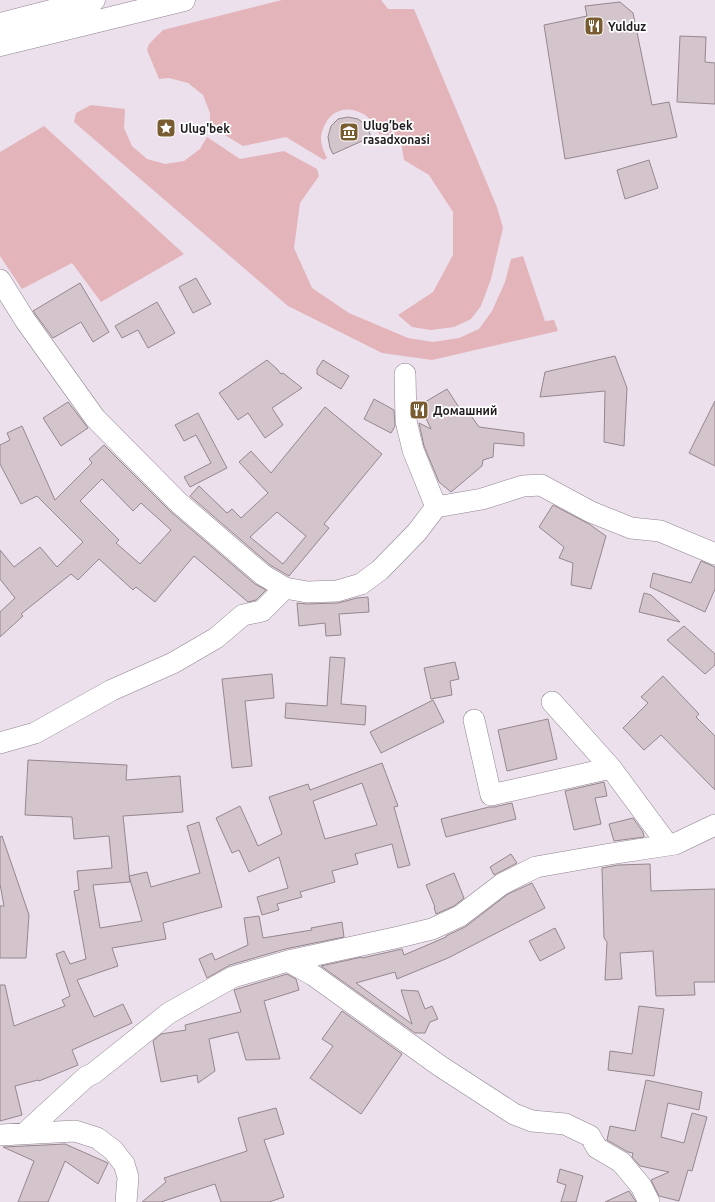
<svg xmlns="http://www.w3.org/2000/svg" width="715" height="1202" viewBox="0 0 715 1202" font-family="Ubuntu,sans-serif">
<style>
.green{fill:#e4b4bb}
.building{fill:#d4c4cc;stroke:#96878f;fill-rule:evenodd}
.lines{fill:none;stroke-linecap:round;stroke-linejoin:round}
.minor-casing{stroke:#8f8490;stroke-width:22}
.major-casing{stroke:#8f8490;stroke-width:23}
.minor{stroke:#fff;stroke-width:21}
.major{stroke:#fff;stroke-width:22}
.labels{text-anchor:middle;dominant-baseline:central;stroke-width:3.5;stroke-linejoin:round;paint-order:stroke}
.poi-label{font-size:12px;font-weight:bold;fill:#211d21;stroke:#fff;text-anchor:start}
</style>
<rect width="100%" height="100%" fill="#ebe0ec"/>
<path class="green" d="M282,0H381L388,9H414L497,207L503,228L491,279L481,306L471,319L454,327L431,330L412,327L398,315L433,292L453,255V212L429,175L404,160L400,137L379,134C377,130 376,124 372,121C356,104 331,105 323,129C322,132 321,135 321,138C321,145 324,152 327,158L324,160L286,137L243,146L210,126V113L203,95L188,83L169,78L159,79L147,50L149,44L163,30Z
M91,105L125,109L124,128L132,146L147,159L165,164L184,161L200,149L207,137L240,159L284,151L317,169L319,176L300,203L294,248L312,288L349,313L408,338L433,342L459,338L479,329L492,311L505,282L511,259L523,256L545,321L554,320L558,331L432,360L382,353L288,306L74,122L76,113Z
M44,126L184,254L101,302L72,263L22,289L0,256V152Z"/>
<path class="building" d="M620,2L633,13L652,105L669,102L677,137L565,159L544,25L587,16L585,6Z
M680,36L706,37L705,62L715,63V104L677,102Z
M348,117L358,119L367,126L371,137L333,154L330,148L328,137L331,126L338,119Z
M649,160L658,188L625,199L617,170Z
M196,278L211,304L193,313L179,287Z
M80,283L109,332L93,342L81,322L53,338L33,311Z
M157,302L175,333L148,348L138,330L122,338L115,326Z
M615,356L627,388L624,446L604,442L605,391L540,397L545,372Z
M267,360L277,369L281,374L283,373L302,388L272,408L283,425L265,438L248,413L238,420L219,393Z
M323,360L349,376L341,389L317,374V369Z
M447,389L462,412L467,410L479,427L524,433V446L494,443L493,457L483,460L482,466L451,492L439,482L424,446L419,423L431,429L420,405Z
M374,399L394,410L395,426L391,433L364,419Z
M715,401V466L689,453Z
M68,402L88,428L61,446L43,418Z
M325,407L382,454L324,524L329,528L289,576L270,565L190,496L199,486L227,513L232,509L241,518L268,493L239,462L251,451L271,473ZM277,512L306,536L283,564L250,537Z
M198,413L227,468L190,487L184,477L211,463L196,435L184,441L175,425Z
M22,426L55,500L92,463L89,459L104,445L170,511L255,584L266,590L256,600L248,602L194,556L155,602L136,587L133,590L99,559L78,580L71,574L21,614L23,616L0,637V612L15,598L0,579V550L14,567L40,547L57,567L83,542L37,496L21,504L0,464V445L10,440L7,433ZM102,479L133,511L141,503L171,530L140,564L116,543L119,540L80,501Z
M553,505L589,524L606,536L591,589L571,585L573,563L559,558L564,547L539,527Z
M701,561L715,567V589L705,612L650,587L653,573L691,583Z
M644,593L651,595L680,622L639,612Z
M368,597L369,612L339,614L341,635L326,636L325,623L299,626L297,603L307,604L338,603L357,598Z
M684,626L715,654V665L705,674L667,640Z
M330,657L345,658L341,704L366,706L365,725L285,718L286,703L327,706Z
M455,662L459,679L450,681L452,695L431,699L424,668Z
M272,674L274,698L245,701L252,766L232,768L222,679Z
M663,676L699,714L696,717L715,736V790L661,735L644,750L623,728L648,703L641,697Z
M433,700L444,722L381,753L370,732Z
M548,719L557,759L507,771L498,730Z
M28,760L127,765L126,780L180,776L183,812L123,816L130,882L93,885L100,928L142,921L129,876L147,872L151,887L200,873L187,826L199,822L222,907L163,923L166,939L112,948L118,966L77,980L94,1017L123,1004L132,1023L72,1050L78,1065L39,1081L38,1080L15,1086L22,1115L0,1121V985H5L14,1026L65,1006L62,1000L70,996L56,954L64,951L70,964L86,959L74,891L79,890L77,871L112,868L109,836L74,839L72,817L25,815Z
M382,763L398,806L394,807L410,865L398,868L392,844L355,854L358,864L332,871L335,882L300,892L302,897L277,904L279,910L262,915L257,897L288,888L279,857L249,872L239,850L232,853L216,818L240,806L258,846L282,834L269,797L308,784L310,790ZM362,783L377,825L325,839L313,801Z
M604,782L607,796L595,798L601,824L574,830L565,791Z
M512,803L516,819L446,837L441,819L489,807H494Z
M633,818L643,832L644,837L614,841L609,824Z
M2,836L29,915L26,958H0V906H4L0,884V837Z
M511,854L517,863L494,875L490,867Z
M650,864L651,891L715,889V982H694L695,995L656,996L653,951L620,953L622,979L605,980L607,942L604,938L602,868L618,865Z
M454,873L464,898L454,906L436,914L434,907H435L426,885Z
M532,883L545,908L448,958L397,979L395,972L356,983L412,1024L401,990L418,991L425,1009L432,1006L438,1019L430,1022L425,1033H415L321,966L362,957V958L402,949L404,955L446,937V936L465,927L508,894Z
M259,916L263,938L312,930L311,928L342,922L344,937L285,949L230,965L207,978L199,959L212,953L215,960L248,945L244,918Z
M555,928L565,948L540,961L529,941Z
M287,974L296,979L299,990L264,1001L280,1059L246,1060L238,1032L209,1039L215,1071L198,1083L197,1075L161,1082L153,1041L161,1034L186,1030L185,1025L241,1012L234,990Z
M639,1006L664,1009L654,1076L608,1070L610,1051L632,1054Z
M342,1011L402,1054L361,1114L310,1078L333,1046L322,1039Z
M646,1080L702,1092L699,1110L668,1103L661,1137L684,1143L692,1113L707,1117L692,1171L688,1170L679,1201L659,1196L651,1180L669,1172L640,1166L632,1157L633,1153L628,1152L607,1140L610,1126L635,1131Z
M276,1108L284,1134L264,1140L284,1197L269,1202H221L215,1184L161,1202H142L166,1182L164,1178L247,1151L238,1118Z
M65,1144L108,1163L98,1184L65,1161L48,1202H18L34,1161L3,1147Z
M560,1169L583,1176L576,1202H561L566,1185L557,1182Z
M629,1191L636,1202H605Z"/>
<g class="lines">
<g class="minor-casing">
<path id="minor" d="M0,280L25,320L95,418L178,502L263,575L285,588L307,592L337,591L361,584L380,570L417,532L436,507L482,499L523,486L541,485L591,512L631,528L660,531L715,554
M405,374L406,421L413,450L436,507
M552,702L611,768L668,845
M474,720L491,795L611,768
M0,743L35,733L112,690L173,663L216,638L243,615L262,611L285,588
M288,961L313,975L440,1066L514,1114L532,1121L565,1124L590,1136L597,1148L621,1162L641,1186L649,1202
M25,1133L86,1077L94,1073L169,1013L233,977L288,961L399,937L432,929L460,916L502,884L536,867L610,854L675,844L715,825
M0,1135L75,1131L97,1138L113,1150L124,1164L128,1177L126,1202"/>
</g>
<g class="major-casing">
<path id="major" d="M0,24L94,0
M0,45L184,0"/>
</g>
<use href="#minor" class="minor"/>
<use href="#major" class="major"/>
</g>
<defs>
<g id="restaurant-square" transform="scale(1)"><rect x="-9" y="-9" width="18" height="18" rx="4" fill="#795c30" stroke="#fff"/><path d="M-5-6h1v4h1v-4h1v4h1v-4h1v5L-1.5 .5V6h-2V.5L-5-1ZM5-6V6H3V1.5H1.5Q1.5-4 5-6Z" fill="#fff"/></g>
<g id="sight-square" transform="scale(1)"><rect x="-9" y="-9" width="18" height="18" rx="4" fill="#795c30" stroke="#fff"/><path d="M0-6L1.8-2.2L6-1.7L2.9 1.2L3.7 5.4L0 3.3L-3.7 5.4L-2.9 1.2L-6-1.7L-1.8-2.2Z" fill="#fff"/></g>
<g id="museum-square" transform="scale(1)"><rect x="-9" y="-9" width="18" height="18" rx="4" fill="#795c30" stroke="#fff"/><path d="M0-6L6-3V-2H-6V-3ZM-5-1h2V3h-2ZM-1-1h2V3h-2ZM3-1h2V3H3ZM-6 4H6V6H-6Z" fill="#fff"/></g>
</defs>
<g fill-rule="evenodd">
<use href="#restaurant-square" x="594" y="26"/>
<use href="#sight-square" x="166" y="128"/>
<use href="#museum-square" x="349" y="132"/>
<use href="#restaurant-square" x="419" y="410"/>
</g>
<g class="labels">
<g class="poi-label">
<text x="608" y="26">Yulduz</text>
<text x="363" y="125">Ulug’bek<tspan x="363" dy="14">rasadxonasi</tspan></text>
<text x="180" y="128">Ulug'bek</text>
<text x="433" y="410">Домашний</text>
</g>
</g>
</svg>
